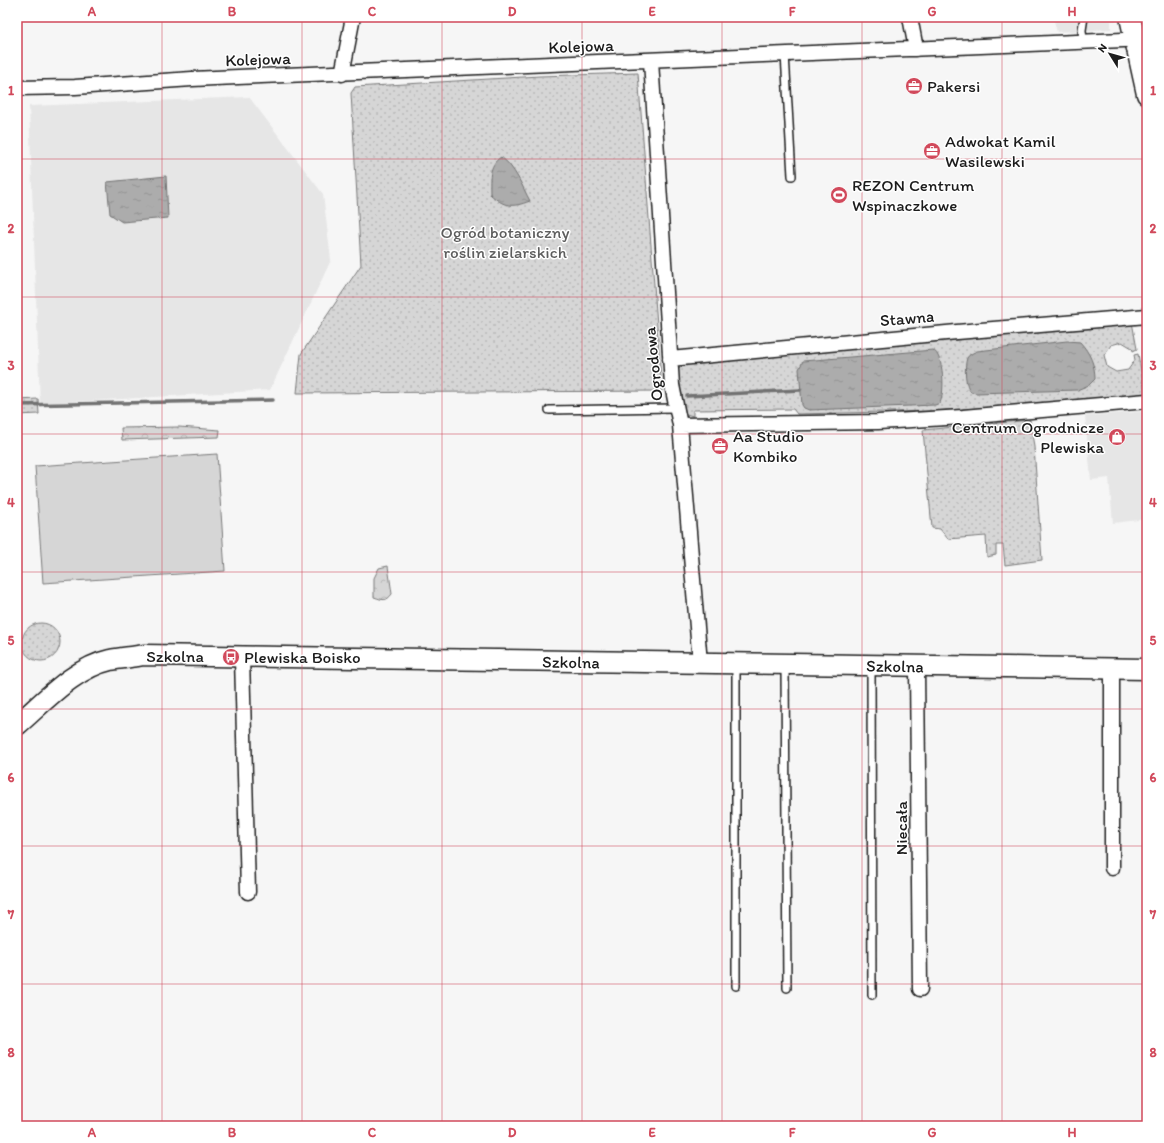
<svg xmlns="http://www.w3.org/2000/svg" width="1164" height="1143" viewBox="0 0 1164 1143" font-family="Itim,sans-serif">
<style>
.built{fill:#e6e6e6}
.green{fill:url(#green-dots);stroke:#797979}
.forest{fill:url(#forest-crowns);stroke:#797979}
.pitch{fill:#d6d6d6;stroke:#797979}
.water{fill:url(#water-ripples);stroke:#727272}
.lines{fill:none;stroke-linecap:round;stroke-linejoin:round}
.stream{stroke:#727272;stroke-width:3.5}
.lane-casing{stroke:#1c1c1c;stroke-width:10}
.street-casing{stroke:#1c1c1c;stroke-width:17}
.secondary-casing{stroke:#1c1c1c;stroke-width:23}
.lane{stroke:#fff;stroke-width:7}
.street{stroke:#fff;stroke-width:14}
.secondary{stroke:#fff;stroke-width:20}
.grid{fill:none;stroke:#d1495b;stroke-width:1;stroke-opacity:0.55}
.labels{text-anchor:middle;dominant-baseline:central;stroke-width:3;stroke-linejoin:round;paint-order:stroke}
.street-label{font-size:17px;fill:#1c1c1c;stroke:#fff}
.poi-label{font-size:17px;fill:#1c1c1c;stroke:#fff;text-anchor:start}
.park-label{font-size:17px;fill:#5d5d5d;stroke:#fff}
.neatline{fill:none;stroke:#d1495b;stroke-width:1.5}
.grid-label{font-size:13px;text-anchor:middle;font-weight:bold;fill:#d1495b}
</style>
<defs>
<pattern id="green-dots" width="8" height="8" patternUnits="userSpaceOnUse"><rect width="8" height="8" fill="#d6d6d6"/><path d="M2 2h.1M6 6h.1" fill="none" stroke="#b7b7b7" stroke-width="1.8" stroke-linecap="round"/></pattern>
<pattern id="forest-crowns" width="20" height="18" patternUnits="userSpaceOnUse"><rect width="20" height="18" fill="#d6d6d6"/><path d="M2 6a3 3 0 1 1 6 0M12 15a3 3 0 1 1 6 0" fill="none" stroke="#b7b7b7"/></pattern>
<pattern id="water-ripples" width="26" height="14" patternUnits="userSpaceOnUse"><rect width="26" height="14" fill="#acacac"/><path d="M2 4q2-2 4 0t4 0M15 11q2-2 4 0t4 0" fill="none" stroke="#939393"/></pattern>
</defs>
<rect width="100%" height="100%" fill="#f6f6f6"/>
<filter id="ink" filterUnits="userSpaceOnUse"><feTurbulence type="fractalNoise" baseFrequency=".025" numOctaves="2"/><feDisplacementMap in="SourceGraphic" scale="8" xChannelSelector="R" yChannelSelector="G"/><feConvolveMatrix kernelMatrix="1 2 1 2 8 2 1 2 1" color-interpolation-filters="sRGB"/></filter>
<g filter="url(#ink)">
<path class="built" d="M1053,17H1119L1120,20L1111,21V29L1057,32Z
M249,97L323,194L331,260L270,390L40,404L29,106Z
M1147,411V519L1113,523L1109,478L1091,480L1085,416Z"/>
<path class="green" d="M638,73L662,391L297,393L301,354L361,265L351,93L355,87L540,76Z
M1132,322L1137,349L1133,351L1132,348L1122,342L1111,345L1104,355L1107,367L1116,372L1128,370L1135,360L1134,355L1138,354L1146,398L930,411L797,414L793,409L693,410V416L686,414L682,402L678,370L683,365Z
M38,399L39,414L17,415V400Z
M1030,420L1034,447L1042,560L1005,565L1003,545H996V555L987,557L986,536L948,539L940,529L932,528L923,430Z
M22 642a19 19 0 1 1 38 0a19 19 0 1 1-38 0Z"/>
<path class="forest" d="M179,427L220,430L219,437L122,440L121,428Z
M388,566L392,594C386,602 383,600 374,597V578L379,568Z"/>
<path class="pitch" d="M217,454L225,571L43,583L35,466Z"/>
<path class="water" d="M501,157C515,167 522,186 530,201C512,208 504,207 490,194C490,181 488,165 501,157Z
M166,176L168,218L122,222L110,214L107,182Z
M1067,341L1080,342C1090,353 1095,365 1095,379L1089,385L1077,390L976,393L971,392C965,386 964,367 967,358C969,354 973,353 977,351Z
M933,350C944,356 945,392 940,403L935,405L809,410L804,408L802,405L799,369L803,361Z"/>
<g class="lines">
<path class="stream" d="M687,396L800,390
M17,405L273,400"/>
<g class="lane-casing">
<path id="lane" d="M1083,41L1082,30L1084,17
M785,54L792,176
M549,410L675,408
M736,665V986
M785,666L787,988
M871,667L872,995"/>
</g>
<g class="street-casing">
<path id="street" d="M910,17L916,49
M651,61L672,385L680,425L700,663
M342,74L353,17
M17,88L75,87L192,79L1147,39
M670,359L957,332L1147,316
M680,425L878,422L963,417L1147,401
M242,657L248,892
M917,667L920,989
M1112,868V669"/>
</g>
<g class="secondary-casing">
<path id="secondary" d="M1130,17L1147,94
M17,725C44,702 74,668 110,660C121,658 133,657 144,655L1147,669"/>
</g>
<use href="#lane" class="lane"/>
<use href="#street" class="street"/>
<use href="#secondary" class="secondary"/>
</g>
</g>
<path class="grid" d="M162,17V1126M302,17V1126M442,17V1126M582,17V1126M722,17V1126M862,17V1126M1002,17V1126M17,159H1147M17,297H1147M17,434H1147M17,572H1147M17,709H1147M17,846H1147M17,984H1147"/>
<defs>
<g id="office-disc" transform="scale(0.9)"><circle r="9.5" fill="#d1495b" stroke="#fff"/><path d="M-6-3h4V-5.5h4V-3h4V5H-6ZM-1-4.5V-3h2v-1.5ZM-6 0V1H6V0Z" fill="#fff"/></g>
<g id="stadium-disc" transform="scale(0.9)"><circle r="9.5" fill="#d1495b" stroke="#fff"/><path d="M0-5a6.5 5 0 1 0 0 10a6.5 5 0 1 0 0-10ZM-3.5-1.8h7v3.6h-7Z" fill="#fff"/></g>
<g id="shop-disc" transform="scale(0.9)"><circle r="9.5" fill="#d1495b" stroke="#fff"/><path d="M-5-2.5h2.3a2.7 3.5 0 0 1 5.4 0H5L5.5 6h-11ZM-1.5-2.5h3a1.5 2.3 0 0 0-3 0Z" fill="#fff"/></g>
<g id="bus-disc" transform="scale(0.9)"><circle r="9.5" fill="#d1495b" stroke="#fff"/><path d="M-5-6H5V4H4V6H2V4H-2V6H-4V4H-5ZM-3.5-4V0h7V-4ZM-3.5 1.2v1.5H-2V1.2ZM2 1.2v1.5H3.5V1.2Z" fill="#fff"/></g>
</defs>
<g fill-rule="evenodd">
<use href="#office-disc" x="914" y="86"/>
<use href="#office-disc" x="932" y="151"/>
<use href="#stadium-disc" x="839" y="195"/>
<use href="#shop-disc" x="1117" y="437"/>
<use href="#office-disc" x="720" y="446"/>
<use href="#bus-disc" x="231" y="657"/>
</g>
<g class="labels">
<g class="street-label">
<text transform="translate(581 46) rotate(-2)">Kolejowa</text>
<text transform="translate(258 59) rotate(-2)">Kolejowa</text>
<text transform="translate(907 318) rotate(-5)">Stawna</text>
<text transform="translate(653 364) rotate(-96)">Ogrodowa</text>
<text x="175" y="656">Szkolna</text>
<text transform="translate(571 662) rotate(1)">Szkolna</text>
<text transform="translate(895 666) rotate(1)">Szkolna</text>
<text transform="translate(901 828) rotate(-90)">Niecała</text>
</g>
<g class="poi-label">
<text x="927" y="86">Pakersi</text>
<text x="945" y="141">Adwokat Kamil<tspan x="945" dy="20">Wasilewski</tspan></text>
<text x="852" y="185">REZON Centrum<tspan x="852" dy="20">Wspinaczkowe</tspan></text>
<text x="1104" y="427" text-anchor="end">Centrum Ogrodnicze<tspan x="1104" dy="20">Plewiska</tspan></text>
<text x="733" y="436">Aa Studio<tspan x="733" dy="20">Kombiko</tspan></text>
<text x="244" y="657">Plewiska Boisko</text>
</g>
<g class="park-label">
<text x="505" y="232">Ogród botaniczny<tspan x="505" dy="20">roślin zielarskich</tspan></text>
</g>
</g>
<rect width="1164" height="1143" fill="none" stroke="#fff" stroke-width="44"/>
<g transform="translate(1110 54) rotate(307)" stroke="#ffffff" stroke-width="3" paint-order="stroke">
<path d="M0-3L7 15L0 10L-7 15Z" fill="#1c1c1c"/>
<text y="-6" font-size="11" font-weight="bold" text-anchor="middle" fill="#1c1c1c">N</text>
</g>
<rect x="22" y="22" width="1120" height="1099" class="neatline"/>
<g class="grid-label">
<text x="92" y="16">A</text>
<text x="232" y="16">B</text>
<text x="372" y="16">C</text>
<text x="512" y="16">D</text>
<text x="652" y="16">E</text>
<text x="792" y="16">F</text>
<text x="932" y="16">G</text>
<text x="1072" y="16">H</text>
<text x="11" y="95">1</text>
<text x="1153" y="95">1</text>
<text x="11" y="233">2</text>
<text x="1153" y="233">2</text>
<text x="11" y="370">3</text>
<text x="1153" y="370">3</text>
<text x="11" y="507">4</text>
<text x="1153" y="507">4</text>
<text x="11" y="645">5</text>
<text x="1153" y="645">5</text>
<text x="11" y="782">6</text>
<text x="1153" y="782">6</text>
<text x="11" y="919">7</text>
<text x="1153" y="919">7</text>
<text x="11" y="1057">8</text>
<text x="1153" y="1057">8</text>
<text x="92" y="1137">A</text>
<text x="232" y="1137">B</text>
<text x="372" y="1137">C</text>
<text x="512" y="1137">D</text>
<text x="652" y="1137">E</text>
<text x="792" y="1137">F</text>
<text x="932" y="1137">G</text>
<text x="1072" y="1137">H</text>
</g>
</svg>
